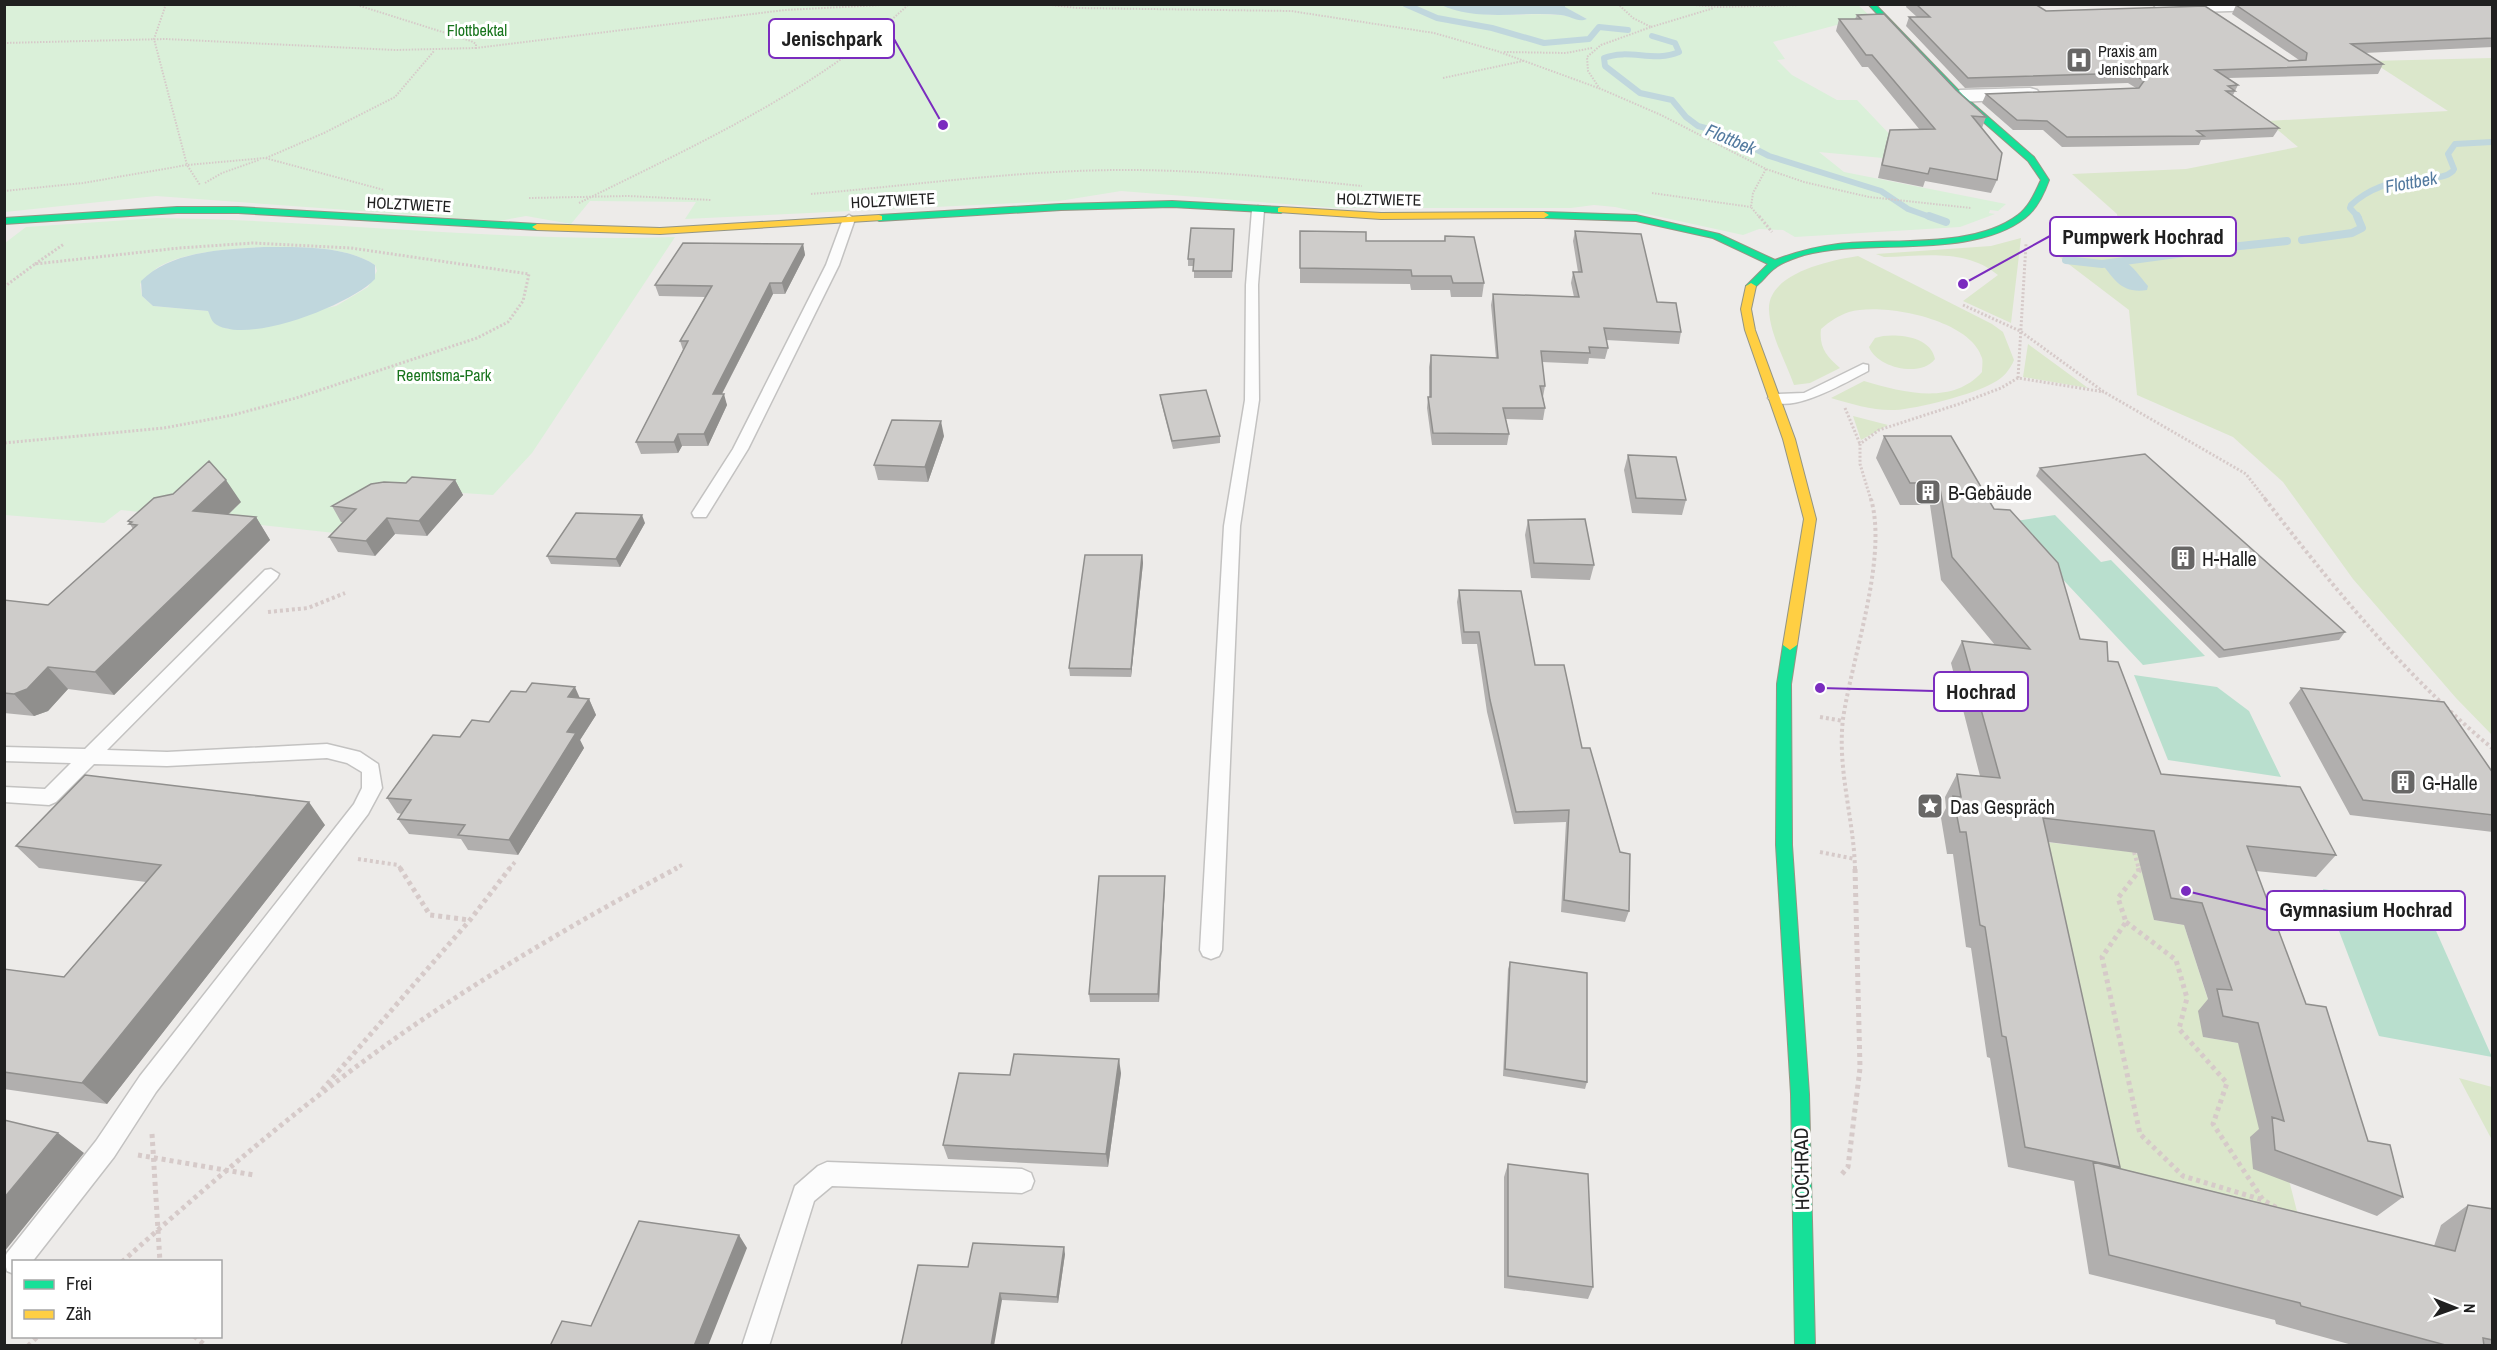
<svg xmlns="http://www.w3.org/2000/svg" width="2497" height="1350" viewBox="0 0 2497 1350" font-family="'Archivo Narrow',sans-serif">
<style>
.grass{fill:#dbe7cb}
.park{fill:#daf0d9;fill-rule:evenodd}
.pitch{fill:#b9dfce}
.water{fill:#c0d7dd}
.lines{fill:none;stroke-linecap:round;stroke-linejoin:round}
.stream-far1{stroke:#c0d7dd;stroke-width:6}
.stream{stroke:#c0d7dd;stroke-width:8}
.lane-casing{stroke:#c3c2c1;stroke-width:3}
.street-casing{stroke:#c3c2c1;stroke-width:3}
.fast-casing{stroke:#949583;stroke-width:2}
.slow-casing{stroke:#949583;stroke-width:2}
.path-far3{stroke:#d6cac9;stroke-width:2;stroke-dasharray:1.5 1.5;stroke-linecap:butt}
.path-far2{stroke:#d6cac9;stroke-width:3;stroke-dasharray:2 2;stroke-linecap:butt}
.path-far1{stroke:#d6cac9;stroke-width:4;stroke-dasharray:3 3;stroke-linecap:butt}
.path{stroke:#d6cac9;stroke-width:5;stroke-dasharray:4 4;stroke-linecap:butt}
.lane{fill:#fcfcfc;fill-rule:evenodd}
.street{fill:#fcfcfc;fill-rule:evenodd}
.fast{fill:#16e098;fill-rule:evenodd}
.slow{fill:#ffcf43;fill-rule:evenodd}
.wall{fill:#b1afae}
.shaded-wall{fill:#908f8d}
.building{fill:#ceccca;stroke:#908f8d;stroke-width:1.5}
.labels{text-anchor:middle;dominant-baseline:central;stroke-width:6;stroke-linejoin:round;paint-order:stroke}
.far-park-label{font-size:16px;fill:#18741d;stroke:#fff}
.far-poi-label{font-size:16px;fill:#202020;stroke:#fff;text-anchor:start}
.far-street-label{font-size:16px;fill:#202020;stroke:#fff}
.far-water-label{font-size:18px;font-style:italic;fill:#537a9f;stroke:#fff}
.poi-label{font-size:20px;fill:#202020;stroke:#fff;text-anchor:start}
.street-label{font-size:20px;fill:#202020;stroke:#fff}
.leader{fill:none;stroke:#7b2cbf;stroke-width:2}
.callout-dot{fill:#7b2cbf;stroke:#fff;stroke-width:2}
.callout{fill:#fff;stroke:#7b2cbf;stroke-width:2}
.callout-label{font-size:21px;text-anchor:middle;font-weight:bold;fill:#202020}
</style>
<rect width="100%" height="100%" fill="#edebe9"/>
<path class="grass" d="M2492,58V735L2456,698L2353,579L2283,482L2233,437L2137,395L2129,310L2058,256L2116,249L2121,243L2117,214L2072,174L2186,169L2298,147L2267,121L2448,111L2371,61Z
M2021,238L2011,323L1963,301L1998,275C1966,248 1923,256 1884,257L1876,254L1991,246Z
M1858,256L1992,324L2003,332L2014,360C2010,370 2003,378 1993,383C1975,394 1916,409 1895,410C1874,411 1852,404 1831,398L1864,381C1902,392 1952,406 1982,372C1982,368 1983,361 1982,358C1971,319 1882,302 1849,312C1838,316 1830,321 1821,329C1819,347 1826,356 1840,368L1810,383L1794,385C1786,362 1770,335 1769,310C1767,273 1832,260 1858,256Z
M1883,336C1900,334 1931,337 1935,359C1921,378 1877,368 1869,347L1875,338Z
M2028,344L2088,388L2023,377Z
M1853,416L1888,425L1861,440Z
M2028,840L2133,852L2144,857L2154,920L2184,925L2212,1012L2203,1037L2238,1043L2290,1184L2304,1239L2101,1188Z
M2459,1078L2492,1087V1140Z"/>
<path class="park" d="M1441,4C1478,21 1521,12 1560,15C1570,15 1577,20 1587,19L1564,7L1565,5H1858L1870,16L1773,42L1785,59L1777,60L1792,75L1837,100H1857L1915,161L1819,152L1844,172L2006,204L1998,211L1990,210L1989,213L1995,214L1960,227L1795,237L1783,230L1759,229L1743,235L1615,207L1594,205L1571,208H1335L1121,191L1059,201L685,219L696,202L590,201L571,224L526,216L499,221L156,196L5,212L4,5Z
M157,218C330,220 502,243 675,237L532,453L493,495L386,488L344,534L121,510L104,523L5,515V243L26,227ZM264,247C298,247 345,245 375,265L377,271L368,287L336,306L228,329L214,323L208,311L153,306L142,296L140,284C146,279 151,272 157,268C183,251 234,249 264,247Z"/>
<path class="pitch" d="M2055,515L2101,562L2111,560L2205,656L2143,665L2009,522Z
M2134,675L2217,687L2249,711L2281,777L2168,760Z
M2323,889L2425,906L2492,1057L2379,1036Z"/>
<path class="water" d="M1441,5H1565V7L1587,19C1577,23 1572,16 1561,15C1522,11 1478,22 1441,5Z
M264,247C298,247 345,245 375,265V279C352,304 245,347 214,323C211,320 210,315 208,311L153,306L142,296L141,281C171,251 223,249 264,247Z
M2122,260C2133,265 2140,277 2148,286L2147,290C2122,294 2115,280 2102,264Z"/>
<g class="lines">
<path class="stream-far1" d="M1405,4L1437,18L1492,28L1544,43L1589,39L1599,27L1628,30
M1652,36L1675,43L1679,52C1654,63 1629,48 1604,58L1605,66L1640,93L1672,100L1686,117L1698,126L1724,133L1769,156L1881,191L1908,209L1933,218
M2454,169L2448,154L2455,144L2492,142
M2359,218L2350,208L2351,205C2369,188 2396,180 2421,178C2433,177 2444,179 2453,171"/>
<path class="stream" d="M1929,216L1946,222
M2302,240L2352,233L2362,228L2357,216
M2212,249L2287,241
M2066,260L2102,264L2199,251"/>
<g class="lane-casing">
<path id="lane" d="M1258,206L1264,210L1258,285L1259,400L1240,526L1222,950L1219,956L1211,959L1203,956L1200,950L1224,526L1245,400L1246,285L1252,210Z
M849,215L855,219L839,265L748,449L706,517H694L692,513L733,449L826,265L843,219Z
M1863,364L1868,365V371C1848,381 1787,418 1768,398L1775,394L1804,393Z
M271,569L279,574L277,578L107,750L167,752L327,744L360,752L378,764L382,788L368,814L156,1092L114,1157L32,1262H14V1274L7,1271L4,1259L7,1253L96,1141L140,1076L354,804L362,788V772L347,763L327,758L167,766L94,764L56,802L49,805L4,802V787L45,789L71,763L4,761V747L85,749L265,570Z
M827,1162L1022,1169L1031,1173L1034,1181L1031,1189L1022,1193L832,1186L814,1201L769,1346H742L795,1186L818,1166Z"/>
</g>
<g class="street-casing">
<path id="street" d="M2157,4H2303L2295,9L2163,13L2157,12L2154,8Z
M2030,88L2037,90L2040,94L2037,98L1960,102L1950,96L1960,90Z"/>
</g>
<g class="fast-casing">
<path id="fast" d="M1868,4H1875L1963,95L2034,157L2049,180C2044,194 2037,209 2025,218C1971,260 1869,238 1804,255C1796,258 1782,262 1775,268C1766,274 1761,285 1751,289L1746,286L1768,264L1713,238L1636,221L1544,218L1539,215L1544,212L1636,215L1719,234L1775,260C1796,252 1815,247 1838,244C1892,238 1973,249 2018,215C2030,206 2035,192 2041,180L2028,161L1957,99Z
M1172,201L1281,207L1285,210L1281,213L1172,207L1061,210L879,221L874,218L879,215L1061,204Z
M177,207H238L537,224L542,227L537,230L238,213H177L4,224V218Z
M1790,640L1797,645L1791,684L1792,845L1809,1094L1815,1346H1795L1791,1094L1776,845L1777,684L1783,645Z"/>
</g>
<g class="slow-casing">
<path id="slow" d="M1281,207L1381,213L1544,212L1549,215L1544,218L1381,219L1278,212V208Z
M879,215L882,216V220L660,234L537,230L532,227L537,224L660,228Z
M1751,283L1756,286L1751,309L1755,330L1795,439L1816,519L1797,645L1790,650L1783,645L1804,519L1783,439L1745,330L1741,309L1746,286Z"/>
</g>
<path class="path-far3" d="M166,4L154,39L187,165L200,185
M354,4L471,41L476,44V48L785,10L901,4
M1043,4L1077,8L1291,11L1434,33L1497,51L1601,89L1661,115L1766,169L1804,182L1869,197L1971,208
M1681,4L1719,7L1845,4
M1651,27L1714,8
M4,43L165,39L395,50L476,48
M1504,52L1566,53L1592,48
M1443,78L1523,61
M1600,89L1588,71L1587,57L1601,45L1651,27L1633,18L1618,4
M266,158L324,133L395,97L434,51
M205,183L222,173L259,160
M4,191L83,183L187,165L265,158L384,190
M1652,193L1751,207
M811,194C915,185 1021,170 1125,170C1205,170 1283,178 1362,186
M529,198L628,196L711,200
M579,203C693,146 815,92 909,4
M1760,218L1751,207L1753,193L1766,169"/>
<path class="path-far2" d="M1759,216L1772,232
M35,264L64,244
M4,287L35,264L179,248L253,243L351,248L529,274L523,301L508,322L477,338L296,398L233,415L164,428L4,443
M1963,305L2020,331L2104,392L2246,474L2266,500
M2018,378L2026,244
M1845,408L1860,444
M1871,500L1860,464V444L1879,430L1959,404L2001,388L2018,378L2104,392"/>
<path class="path-far1" d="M2265,499C2334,588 2405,676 2492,748
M268,612L308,608L345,593
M1820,717L1843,721
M1820,852L1855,859
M2134,852L2139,869
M358,859L398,865L401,869
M509,869L515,862
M674,869L682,865
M1855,869C1854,820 1837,769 1843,719C1852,657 1888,558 1871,499"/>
<path class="path" d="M400,868L430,915L469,920
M2138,868L2139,871L2118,898L2126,922L2102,957L2140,1134L2183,1176L2263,1200
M2126,922L2176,960L2187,998L2179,1029L2227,1083L2213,1124L2263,1200L2277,1208
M322,1090L470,920L510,868
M152,1134L160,1262
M138,1155L254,1175
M1842,1174L1848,1167L1860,1068L1855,868
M122,1262C211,1182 302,1104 400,1035C489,973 582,919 677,868
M194,1336L206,1346
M28,1346L38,1336"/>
<use href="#lane" class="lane"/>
<use href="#street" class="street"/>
<use href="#fast" class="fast"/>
<use href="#slow" class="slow"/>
</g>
<path class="wall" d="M1907,4H2035L2046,11L2289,61L2299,60L2232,14L2236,5L2493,4V47L2364,53L2383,64L2378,74L2228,78L2238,85L2233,95L2279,128L2273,137L2201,140L2199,145L2062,147L2043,130H2013L1982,103L1986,94L2136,88L2128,83L1965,88L1906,26L1909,17H1917L1906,7Z
M2045,4H2146L2047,6Z
M1857,15L1956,90L1986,117L1982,128L1997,180L1991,193L1925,181L1923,187L1878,178L1886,143L1890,130H1920L1868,67H1862L1836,31L1839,19H1855Z
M1234,229L1232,278H1194V266H1188V259Z
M1300,231L1366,241H1444L1445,236L1484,283L1482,297H1451L1450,290H1411L1410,284L1300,283Z
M1575,231L1657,302L1681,332L1679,344L1606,340L1608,348L1605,359L1589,358L1588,364L1542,362L1545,386L1543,397L1545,408L1543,420L1506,419L1509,434L1507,445H1432L1427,408L1428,397H1429V367L1431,355L1496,358L1491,305L1493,294L1574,297L1571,283L1573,272H1578L1573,241Z
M803,244L805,255L785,294H773L722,394L727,405L708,446H682L678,453L641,454L636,442L683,350L680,341L705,297L659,296L655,285Z
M1160,395L1220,436V443L1173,449L1161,402Z
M944,436L928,482L878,480L874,465Z
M1884,436L1994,509L2080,639L2108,661L2161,774L2336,855L2316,877L2256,871L2306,1004L2368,1141L2403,1197L2377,1216L2253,1169L2250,1137L2259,1129L2238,1043L2203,1037L2198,1011L2208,999L2184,925L2154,920L2137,853L2048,842L2120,1167L2118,1168L2434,1246L2441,1225L2468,1205L2493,1209V1346H2356L2276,1324L2275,1320L2089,1274L2074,1181L2008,1167L1990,1058L1987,1057L1971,948L1966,947L1953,854H1947L1941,818L1946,808L1945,797L1957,774L1980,776L1951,663L1962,641L1995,645L1941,580L1930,505H1900L1876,458Z
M1628,455L1686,500L1682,515L1632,513L1624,470Z
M2040,468L2345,632L2339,640L2219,658L2036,476Z
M455,480L463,495L427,536L395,534L375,556L338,552L329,537L343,522H341L332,506L406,483Z
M241,502L228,515L256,517L270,540L114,695L68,689L48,711L34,716L4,713V600L48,605L133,529L128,521Z
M1528,520L1594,565L1590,580L1531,578L1525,535Z
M645,523L620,567L551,564L547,556Z
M1142,555L1143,563L1131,677L1070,676L1069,668Z
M1459,590L1535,665L1582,748L1629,911L1625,922L1561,912L1566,822L1514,824L1487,712L1477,644H1462L1457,602Z
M2301,688L2493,773V832L2350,815L2289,703Z
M580,699H589L596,715L580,740L584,748L518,855L468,850L461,839L409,834L398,819L402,814L397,813L387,798L460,737Z
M325,825L107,1104L4,1089V969L64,977L146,882L39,868L16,846Z
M1165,884L1159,1002H1090L1089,994Z
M1510,962L1587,1082L1585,1089L1503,1076L1508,969Z
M1121,1073L1108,1167L948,1159L943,1145L1010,1075Z
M1508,1164L1593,1287L1588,1299L1504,1288V1177Z
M1065,1254L1058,1303L1002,1300L968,1267Z"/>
<path class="shaded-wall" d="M803,244L805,255L785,294L782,283Z
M770,283L773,294L716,405L713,394Z
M724,394L727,405L708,446L704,434Z
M941,421L944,436L928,482L925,467Z
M678,434L682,446L678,453L674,442Z
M226,480L241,502L208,533L193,511Z
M455,480L463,495L427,536L419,521Z
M642,515L645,523L620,567L616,559Z
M256,517L270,540L114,695L95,672Z
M387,518L395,534L375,556L366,541Z
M1142,555L1143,563L1131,677V669Z
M48,667L68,689L48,711L34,716L14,694Z
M575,687L582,703L568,697Z
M589,699L596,715L580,740L584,748L518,855L509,840L567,732Z
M309,802L325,825L107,1104L82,1083Z
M1165,876V884L1159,1002L1158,994Z
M1119,1059L1121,1073L1108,1167L1106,1154Z
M58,1133L84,1153L4,1252V1198Z
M739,1235L747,1248L708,1346H694Z
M1064,1247L1065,1254L1058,1303L1057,1297Z
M1000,1293L1002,1300L994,1346H991Z"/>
<path class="building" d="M1916,4H2035L2046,11L2205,6L2289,61L2306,60L2307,53L2236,5L2493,4V38L2351,44L2383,64L2215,70L2238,85L2228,86L2235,91H2226L2279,128L2197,131L2204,136L2067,137L2047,121L2017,120L1986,94L2139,88L2144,81L2132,73L1968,78L1909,17H1930Z
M1884,14L1956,90L1986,117L1972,116L2002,153L1997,180L1930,168L1928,174L1882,165L1890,130L1935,129L1872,55H1866L1839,19H1861L1857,15Z
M1191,228L1234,229L1232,271H1193L1194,259H1188Z
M1300,231L1366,232V241H1445V236L1474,237L1484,283H1453L1451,276H1412L1411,270L1300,268Z
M1575,231L1641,234L1657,302L1676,303L1681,332L1604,328L1608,348L1589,347L1590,353L1541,351L1545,386H1540L1545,408H1503L1509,434L1433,433L1428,397H1431V355L1498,358L1493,294L1579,297L1573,272H1582Z
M683,243L803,244L782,283H770L713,394H724L704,434H678L674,442H636L688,341H680L712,286L655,285Z
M1206,390L1220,436L1172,441L1160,395Z
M892,420L941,421L925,467L874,465Z
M1884,436H1951L1994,509L2010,510L2058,563L2080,639L2107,642L2108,661L2118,662L2161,774L2300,787L2336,855L2247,846L2306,1004L2326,1007L2368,1141L2390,1145L2403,1197L2275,1150L2272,1117L2284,1121L2258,1023L2223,1016L2217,989L2232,990L2202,903L2171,898L2154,831L2043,818L2120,1167L2025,1147L2006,1037L2002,1036L1985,927L1980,925L1966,832H1960L1953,796L1961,797L1957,774L2000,778L1962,641L2030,649L1952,557L1939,483H1910Z
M2145,454L2345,632L2224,650L2040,468Z
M1628,455L1676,457L1686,500L1636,498Z
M209,461L226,480L193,511L256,517L95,672L48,667L27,689L14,694L4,693V600L48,605L137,525L129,524L132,522L128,521L154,498L173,494Z
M412,477L455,480L419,521L387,518L366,541L329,537L356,509L332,506L371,484L384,482L406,483Z
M576,513L642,515L616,559L547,556Z
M1585,519L1594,565L1534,563L1528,520Z
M1085,555H1142L1131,669L1069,668Z
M1459,590L1521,591L1535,665H1564L1582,748H1590L1620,852L1630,854L1629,911L1564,900L1569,810L1516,812L1490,700L1479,632H1464Z
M532,683L575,687L568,697L589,699L567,732L576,733L509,840L458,835L465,825L398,819L411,800L387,798L433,735L460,737L472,720L489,722L511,691L526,692Z
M2301,688L2444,702L2493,773V815L2363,800Z
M85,775L309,802L82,1083L4,1072V969L64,977L161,865L16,846Z
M1099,876H1165L1158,994H1089Z
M1510,962L1587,973V1082L1505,1069Z
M1014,1054L1119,1059L1106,1154L943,1145L959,1073L1010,1075Z
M4,1120L58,1133L4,1198Z
M2093,1162L2455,1251L2468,1205L2493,1209V1340L2483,1338L2484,1346H2449L2301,1306L2300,1303L2109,1255Z
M1508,1164L1588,1174L1593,1287L1508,1276Z
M639,1221L739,1235L694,1346H550L562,1321L591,1326Z
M973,1243L1064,1247L1057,1297L1000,1293L991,1346H901L918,1265L968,1267Z"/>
<defs>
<g id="hospital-square" transform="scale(1.35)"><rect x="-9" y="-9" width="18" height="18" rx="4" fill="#686766" stroke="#fff"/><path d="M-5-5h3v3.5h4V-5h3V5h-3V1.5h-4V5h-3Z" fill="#fff"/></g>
<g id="building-square" transform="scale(1.35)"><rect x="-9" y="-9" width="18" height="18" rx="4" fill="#686766" stroke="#fff"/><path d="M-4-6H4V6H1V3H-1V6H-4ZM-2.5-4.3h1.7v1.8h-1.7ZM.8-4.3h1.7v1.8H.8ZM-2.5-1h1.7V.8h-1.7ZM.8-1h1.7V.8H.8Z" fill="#fff"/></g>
<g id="sight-square" transform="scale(1.35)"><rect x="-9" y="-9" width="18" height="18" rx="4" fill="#686766" stroke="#fff"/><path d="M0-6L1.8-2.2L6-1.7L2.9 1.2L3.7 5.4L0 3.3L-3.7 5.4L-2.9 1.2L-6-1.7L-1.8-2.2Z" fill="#fff"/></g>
</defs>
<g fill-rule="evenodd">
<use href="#hospital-square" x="2079" y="60"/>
<use href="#building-square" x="1928" y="492"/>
<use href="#building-square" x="2183" y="558"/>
<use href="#building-square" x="2403" y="782"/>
<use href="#sight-square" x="1930" y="806"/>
</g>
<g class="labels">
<g class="far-park-label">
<text x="477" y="30">Flottbektal</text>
<text x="444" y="375">Reemtsma-Park</text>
</g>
<g class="far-poi-label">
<text x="2098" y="51">Praxis am<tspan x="2098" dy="18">Jenischpark</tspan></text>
</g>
<g class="far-street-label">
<text transform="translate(1379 199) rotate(1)">HOLZTWIETE</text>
<text transform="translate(893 200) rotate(-3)">HOLZTWIETE</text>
<text transform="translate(409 204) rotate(3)">HOLZTWIETE</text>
</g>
<g class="far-water-label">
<text transform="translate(1731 139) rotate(23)">Flottbek</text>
<text transform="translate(2411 182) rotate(-10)">Flottbek</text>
</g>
<g class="poi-label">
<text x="1948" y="492">B-Gebäude</text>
<text x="2202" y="558">H-Halle</text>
<text x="2422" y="782">G-Halle</text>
<text x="1950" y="806">Das Gespräch</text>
</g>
<g class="street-label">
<text transform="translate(1801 1169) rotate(-91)">HOCHRAD</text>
</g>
</g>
<path class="leader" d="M943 125L894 39M1963 284L2050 236M1820 688L1934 691M2186 891L2267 910"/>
<g class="callout-dot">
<circle cx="943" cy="125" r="6"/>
<circle cx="1963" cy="284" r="6"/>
<circle cx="1820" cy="688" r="6"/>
<circle cx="2186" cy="891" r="6"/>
</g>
<g class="callout">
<rect x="769" y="19" width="125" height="39" rx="6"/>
<rect x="2050" y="217" width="186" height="39" rx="6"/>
<rect x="1934" y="672" width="94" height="39" rx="6"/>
<rect x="2267" y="891" width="198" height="39" rx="6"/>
</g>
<g class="callout-label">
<text x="832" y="46">Jenischpark</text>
<text x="2143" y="244">Pumpwerk Hochrad</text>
<text x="1981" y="699">Hochrad</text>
<text x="2366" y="917">Gymnasium Hochrad</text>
</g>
<rect width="2497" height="1350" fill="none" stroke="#202020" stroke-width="12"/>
<rect x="12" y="1260" width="210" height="78" fill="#ffffff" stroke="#a6a6a6" stroke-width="1.5"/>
<rect x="24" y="1280" width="30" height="9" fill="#16e098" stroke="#a6a6a6" stroke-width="1.5"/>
<text x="66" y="1290" font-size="18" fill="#202020">Frei</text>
<rect x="24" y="1310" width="30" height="9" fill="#ffcf43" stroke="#a6a6a6" stroke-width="1.5"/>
<text x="66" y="1320" font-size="18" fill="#202020">Zäh</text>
<g transform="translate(2455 1308) rotate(91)" stroke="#ffffff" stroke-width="4.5" paint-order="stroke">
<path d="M0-4.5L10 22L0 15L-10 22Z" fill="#202020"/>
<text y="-9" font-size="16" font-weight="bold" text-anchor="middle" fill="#202020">N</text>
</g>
</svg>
